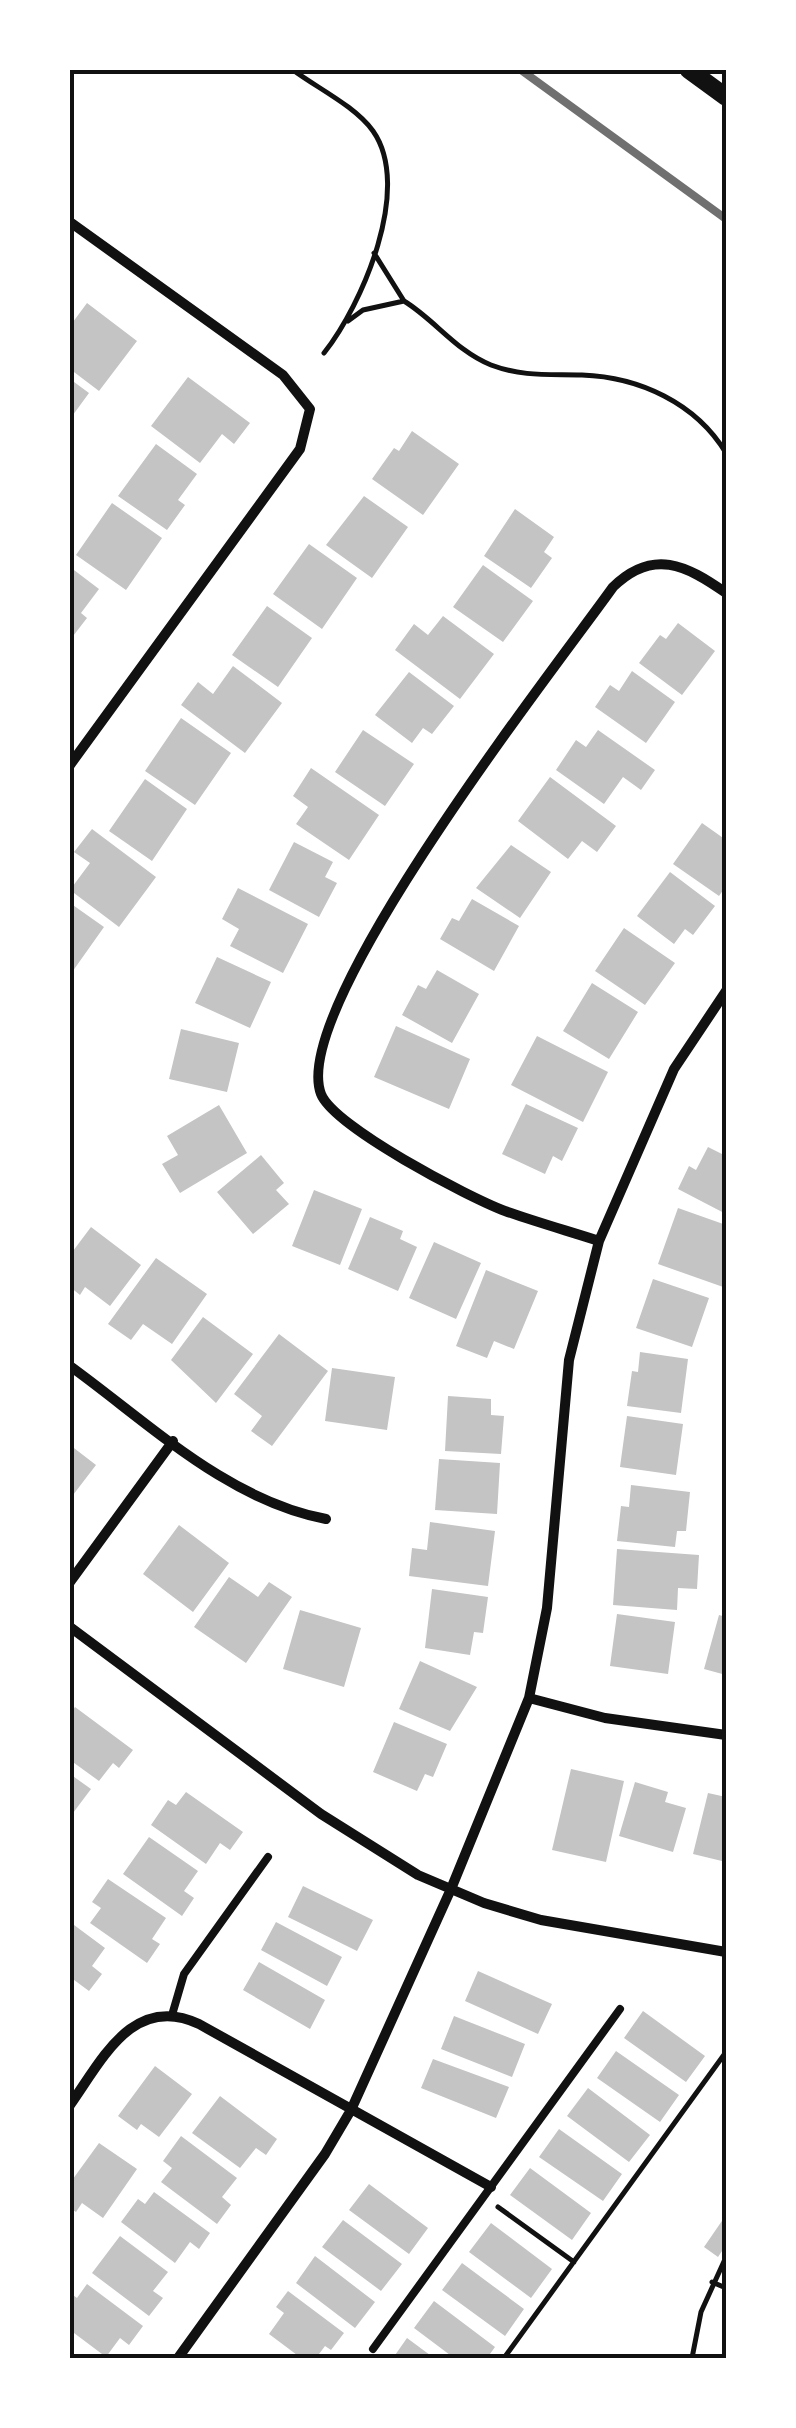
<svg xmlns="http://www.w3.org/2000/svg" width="796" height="2428" viewBox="0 0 796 2428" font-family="'Exo 2',sans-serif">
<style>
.building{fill:#c4c4c4}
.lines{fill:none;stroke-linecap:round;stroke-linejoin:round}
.path{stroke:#111;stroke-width:5}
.service{stroke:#111;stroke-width:8}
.minor{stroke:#111;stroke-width:10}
.tertiary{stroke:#111;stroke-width:18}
.rail{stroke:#707070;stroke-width:8}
.neatline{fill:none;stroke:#111;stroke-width:4}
</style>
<rect width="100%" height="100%" fill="#fff"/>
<path class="building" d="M87,303L137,341L99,391L70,369V326Z
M188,377L250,423L234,444L222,434L200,463L151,426Z
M70,379L89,393L70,419Z
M412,431L459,464L423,515L372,479L394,448L399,451Z
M156,444L197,474L178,500L185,505L167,530L118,496Z
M364,496L408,527L372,578L326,545Z
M112,503L162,538L126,590L76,555Z
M515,509L554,537L544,552L552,558L531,588L484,556Z
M309,544L357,578L322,629L273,594Z
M483,565L533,601L503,642L453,607Z
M70,567L99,589L81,613L87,618L70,640Z
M267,606L312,638L278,687L232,655Z
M443,616L494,654L460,699L395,650L414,624L428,635Z
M678,623L715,651L682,695L639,663L660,635L666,639Z
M233,666L282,703L245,753L181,705L198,682L213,694Z
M632,671L675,702L646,743L595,707L610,685L619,691Z
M409,672L454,706L432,734L423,728L412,743L375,715Z
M181,718L231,753L195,805L145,771Z
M363,730L414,764L385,806L335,772Z
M598,730L655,770L641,790L623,777L604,804L556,770L576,740L586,747Z
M311,768L379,815L349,860L296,824L308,807L293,796Z
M550,777L616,826L597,852L582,841L568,859L518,821Z
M145,779L187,809L152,861L109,831Z
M702,823L726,840V886L719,896L673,864Z
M92,829L156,877L119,927L70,890L90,863L74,852Z
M294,842L333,862L325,877L337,883L319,917L269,890Z
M511,845L551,872L520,918L476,888Z
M670,872L715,906L693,935L685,929L674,944L637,916Z
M238,888L308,924L283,973L230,946L239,929L222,919Z
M472,899L519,926L494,971L440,939L452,918L459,921Z
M70,903L104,927L70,975Z
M624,928L675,963L645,1005L595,971Z
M217,957L271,982L250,1028L195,1003Z
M437,970L479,994L452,1043L402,1015L418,985L426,989Z
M592,983L638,1012L609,1059L563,1031Z
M396,1026L470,1059L449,1109L374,1077Z
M181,1029L239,1043L227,1092L169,1079Z
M537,1036L608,1072L583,1122L511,1085Z
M526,1104L578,1128L562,1161L553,1156L545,1174L502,1154Z
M219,1105L247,1153L180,1193L162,1164L178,1155L167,1136Z
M708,1147L726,1156V1214L678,1189L689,1166L696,1170Z
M261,1155L284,1183L276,1190L289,1204L253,1234L217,1192Z
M314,1190L362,1209L340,1265L292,1246Z
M678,1208L726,1225V1288L658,1264Z
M370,1217L403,1231L400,1239L417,1247L398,1291L348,1269Z
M91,1227L141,1265L110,1306L85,1287L80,1295L70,1287V1255Z
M434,1242L481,1263L456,1319L409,1298Z
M156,1258L207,1294L172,1344L143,1324L131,1340L108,1324Z
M486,1270L538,1291L514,1349L494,1341L487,1358L456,1346Z
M653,1279L709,1298L692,1347L636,1328Z
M203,1317L253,1354L216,1403L171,1360Z
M279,1334L328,1371L272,1446L251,1431L262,1416L234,1394Z
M640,1352L688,1359L681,1413L627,1406L632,1371L638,1372Z
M332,1368L395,1377L387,1430L325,1421Z
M448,1396L491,1399V1415L504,1416L501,1454L445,1451Z
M627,1416L683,1424L676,1475L620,1467Z
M70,1445L96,1465L70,1499Z
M439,1459L500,1463L497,1514L435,1510Z
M631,1485L690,1492L686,1531H677L675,1547L617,1541L621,1506L629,1507Z
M430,1522L495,1531L488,1586L409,1576L412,1548L427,1550Z
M179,1525L229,1563L193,1612L143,1574Z
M617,1549L699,1555L697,1589L678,1588L677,1610L613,1605Z
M229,1577L258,1597L269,1582L292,1597L246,1663L194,1627Z
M432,1589L488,1597L483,1633L474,1632L470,1655L425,1648Z
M300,1610L361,1628L344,1687L283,1669Z
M617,1614L675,1622L668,1674L610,1666Z
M719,1615L726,1617V1675L704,1669Z
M420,1661L477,1687L450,1731L399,1709Z
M75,1707L133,1750L119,1768L113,1763L99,1781L70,1760V1714Z
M394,1722L447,1744L433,1777L425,1774L417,1791L373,1772Z
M571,1769L624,1781L606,1862L552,1850Z
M70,1774L91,1789L73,1813L70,1811Z
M635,1782L668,1792L665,1802L686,1808L673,1852L619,1836Z
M186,1792L243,1832L230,1850L220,1843L206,1864L151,1825L168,1800L176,1805Z
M708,1793L726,1797V1862L693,1854Z
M149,1837L198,1871L184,1891L194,1898L182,1916L123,1874Z
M108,1879L166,1918L152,1939L160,1944L147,1963L90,1923L101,1908L92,1902Z
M303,1886L373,1920L357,1951L288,1917Z
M70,1922L105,1948L92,1966L102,1974L89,1991L70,1977Z
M276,1922L342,1957L327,1986L261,1950Z
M259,1962L325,2000L310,2029L243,1990Z
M478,1971L552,2004L538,2034L465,2001Z
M643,2011L705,2056L686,2082L624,2038Z
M454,2016L525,2044L512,2077L441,2049Z
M616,2051L679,2095L660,2122L597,2078Z
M433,2059L509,2087L496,2118L421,2088Z
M155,2066L192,2094L159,2137L141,2124L137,2130L118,2116Z
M588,2088L650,2135L629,2162L567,2116Z
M220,2096L277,2139L266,2155L256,2148L240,2168L192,2133Z
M559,2129L622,2174L603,2201L539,2157Z
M181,2136L237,2178L222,2197L231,2205L217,2224L161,2182L172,2168L163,2161Z
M99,2143L137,2169L103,2218L82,2203L76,2212L70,2208V2183Z
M530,2168L591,2213L572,2240L510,2195Z
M369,2184L428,2228L409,2254L349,2210Z
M154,2192L210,2233L199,2249L190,2242L175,2263L121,2222L138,2199L145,2204Z
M726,2215V2245L718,2257L704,2247Z
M343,2220L402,2264L381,2291L322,2247Z
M491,2223L552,2269L531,2298L469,2252Z
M120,2236L168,2272L153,2291L163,2298L149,2316L92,2273Z
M315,2256L375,2302L355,2328L296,2283Z
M462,2263L524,2309L505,2336L442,2290Z
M87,2284L143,2326L129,2345L120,2338L106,2357L70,2330V2293L77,2298Z
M288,2291L344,2333L331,2350L325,2346L316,2358H301L269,2334L284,2313L276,2307Z
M434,2301L495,2347L487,2358H454L414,2328Z
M407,2338L434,2358H393Z"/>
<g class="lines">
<path class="path" d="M293,70C317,88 355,106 373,131C413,188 362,305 324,353
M374,253L404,301
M348,321L363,310L404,301C435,320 456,351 491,365C523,377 549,374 582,375C639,377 696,403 726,453
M498,2207L574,2262
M712,2282L726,2288
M504,2358L726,2052
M692,2358L701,2312L726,2257"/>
<path class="service" d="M172,2015L184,1974L268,1857
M373,2349L620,2009"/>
<path class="minor" d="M70,222L283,375L310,409L300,449L70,765
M599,1241C568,1231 536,1222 505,1211C468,1197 334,1127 321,1094C288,1008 556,667 613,587C653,548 686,565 726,593
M70,1366C150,1424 227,1500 326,1519
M70,1582L173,1441
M70,1627L321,1814L418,1875L484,1903L541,1920L726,1952
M529,1698L605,1718L726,1735
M70,2105C102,2060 133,1993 199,2024L491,2187
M178,2358L325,2154L351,2110L451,1889L529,1698L547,1608L569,1360L599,1241L674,1069L726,991"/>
<path class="tertiary" d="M689,70L726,97"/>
<path class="rail" d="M521,70L726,219"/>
</g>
<rect width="796" height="2428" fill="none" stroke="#ffffff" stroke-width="145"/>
<rect x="72" y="72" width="652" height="2284" class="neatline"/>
</svg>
